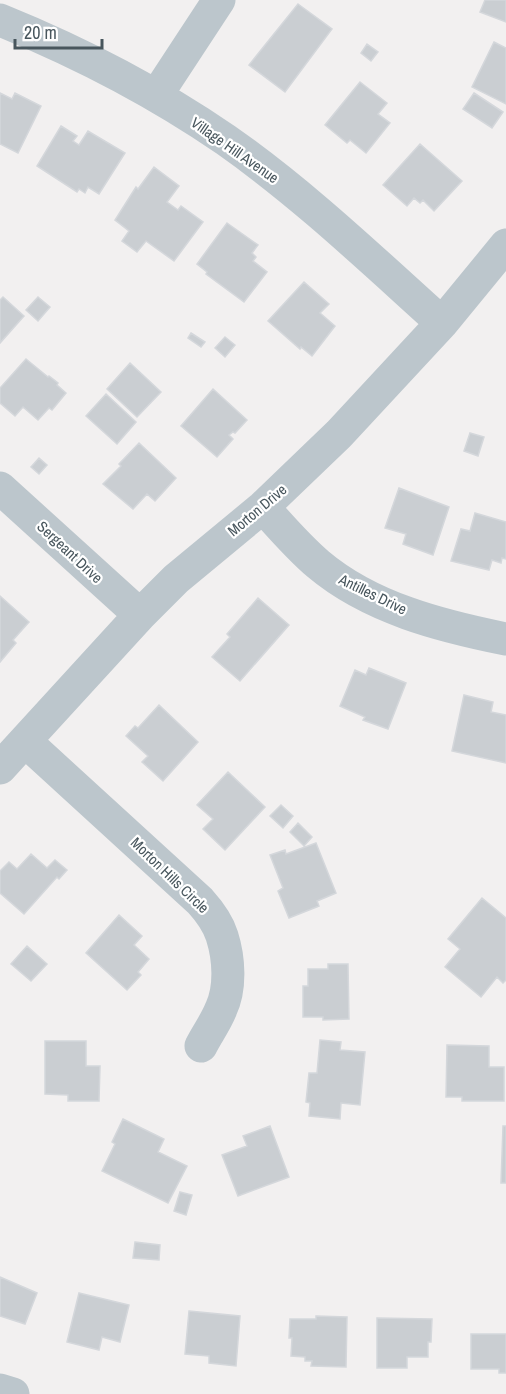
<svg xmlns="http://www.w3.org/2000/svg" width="506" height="1394" viewBox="0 0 506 1394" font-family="'Archivo Narrow',sans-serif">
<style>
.building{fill:#caced2;stroke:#d4d7db;stroke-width:1.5}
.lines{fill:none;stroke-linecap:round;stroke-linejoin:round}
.street{stroke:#bcc6cc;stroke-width:33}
.labels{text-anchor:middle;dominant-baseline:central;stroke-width:4.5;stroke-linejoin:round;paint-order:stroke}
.street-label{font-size:15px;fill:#48565d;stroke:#fff}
</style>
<rect width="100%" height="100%" fill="#f2f0f0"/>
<path class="building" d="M485,0H506V22L480,12Z
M298,4L332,29L285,92L249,65Z
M494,42L506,48V104L472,87Z
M367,44L378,52L371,61L361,53Z
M360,82L387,103L378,114L390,123L366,153L350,140L347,143L325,125Z
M0,93L12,99L15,93L41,106L18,153L0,144Z
M474,93L503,112L492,128L463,109Z
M61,126L77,136L73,141L79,145L88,131L125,153L99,194L88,187L85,193L79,189L77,192L37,166Z
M420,144L462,181L434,211L423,200L420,203L414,198L407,206L383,185Z
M154,167L179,186L167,202L178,210L181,206L203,222L174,261L146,241L137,252L122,241L129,231L115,220L136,187L138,189Z
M227,223L258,245L252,253L256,257L253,261L267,272L244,302L206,274L207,272L197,264Z
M304,282L329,304L320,313L335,326L312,356L301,347L300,349L268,321Z
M3,297L24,316L0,343V300Z
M38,297L50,307L38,321L26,310Z
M191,333L205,342L201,347L188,338Z
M225,337L235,345L225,357L215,348Z
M26,359L48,377L49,376L58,383L57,385L66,393L52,410L49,408L38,420L23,407L15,416L0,403V388Z
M130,363L161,392L137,417L107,389Z
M213,389L247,420L235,433L233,432L229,435L233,439L217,457L181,426Z
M106,394L136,422L117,444L86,416Z
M470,433L484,437L478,456L464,451Z
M139,443L176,478L155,501L147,494L133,509L103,484L121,466L119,464Z
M39,458L47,465L39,474L31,467Z
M399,488L449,507L433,555L403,544L406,534L385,528Z
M475,513L506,522V559L502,558L501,563L492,560L489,570L451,561L461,529L470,531Z
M0,596L29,622L13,640L16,643L0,662Z
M258,598L289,625L240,681L212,657L230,637L227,634Z
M369,668L406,683L388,729L363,720L365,717L340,706L355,670L366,675Z
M464,695L493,702L491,712L506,715V763L452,751Z
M159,705L198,742L163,781L142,762L148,756L126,736L135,726L138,728Z
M228,772L265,807L225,850L203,829L213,819L197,805Z
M281,805L293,816L283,828L270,816Z
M298,823L312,837L304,846L290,832Z
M316,843L336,893L317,901L319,906L289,918L278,891L283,888L270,855L285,850L286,854Z
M31,854L47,868L55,860L67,870L59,879L57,877L24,914L0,893V871L9,862L17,869Z
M482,898L506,918V980L503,983L497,977L481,997L445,967L460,949L448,939Z
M119,915L142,936L134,945L149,959L138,972L141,975L127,990L86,953Z
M27,946L47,964L31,981L11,964Z
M328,964H348L349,1019L323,1020V1017H303V986H308V969H328Z
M320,1040L341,1042L340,1050L365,1052L360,1105L341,1103L340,1119L309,1116L310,1103L306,1102L309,1073H317Z
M45,1041H86V1066H100L99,1101H68V1095L45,1094Z
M447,1045L489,1046V1067H504V1101H462V1097H446Z
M123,1119L164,1139L158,1152L187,1166L168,1203L102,1171L115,1144L112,1142Z
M270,1126L289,1177L238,1196L222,1155L247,1146L243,1136Z
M503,1126H506V1183H501Z
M180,1192L192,1195L186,1215L174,1211Z
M135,1242L160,1245L159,1260L133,1258Z
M0,1277L37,1293L25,1324L0,1316Z
M79,1293L129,1305L120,1342L102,1337L99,1350L67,1342Z
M189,1311L240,1316L236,1366L209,1363V1356L185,1354Z
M316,1316L347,1317L346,1367L311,1366L312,1361H305V1357L291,1356L292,1338H289L290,1319H316Z
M377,1318L432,1319L431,1342H428V1357H407V1368H377Z
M471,1334H506V1373H499V1369H471Z"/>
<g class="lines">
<path class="street" d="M0,20C79,52 156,92 226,140C303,194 372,260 442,323
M156,96L219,0
M0,488L140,615
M263,507C281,527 298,547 318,564C370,608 441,626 506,639
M25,741L200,901C209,911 218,923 222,936C229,958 231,988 221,1009C216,1022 207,1034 201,1046
M0,768L140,615L176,579L263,507L339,434L442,323L506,245
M0,1390L13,1394"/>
</g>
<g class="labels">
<g class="street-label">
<text transform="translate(235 150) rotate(35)">Village Hill Avenue</text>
<text transform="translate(257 510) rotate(-40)">Morton Drive</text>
<text transform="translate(70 552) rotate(43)">Sergeant Drive</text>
<text transform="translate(373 594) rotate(26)">Antilles Drive</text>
<text transform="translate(170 875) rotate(44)">Morton Hills Circle</text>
</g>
</g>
<path d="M15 39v9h87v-9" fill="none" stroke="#48565d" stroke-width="3"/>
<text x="24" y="39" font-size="18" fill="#48565d" stroke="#ffffff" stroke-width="4.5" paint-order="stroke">20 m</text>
</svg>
